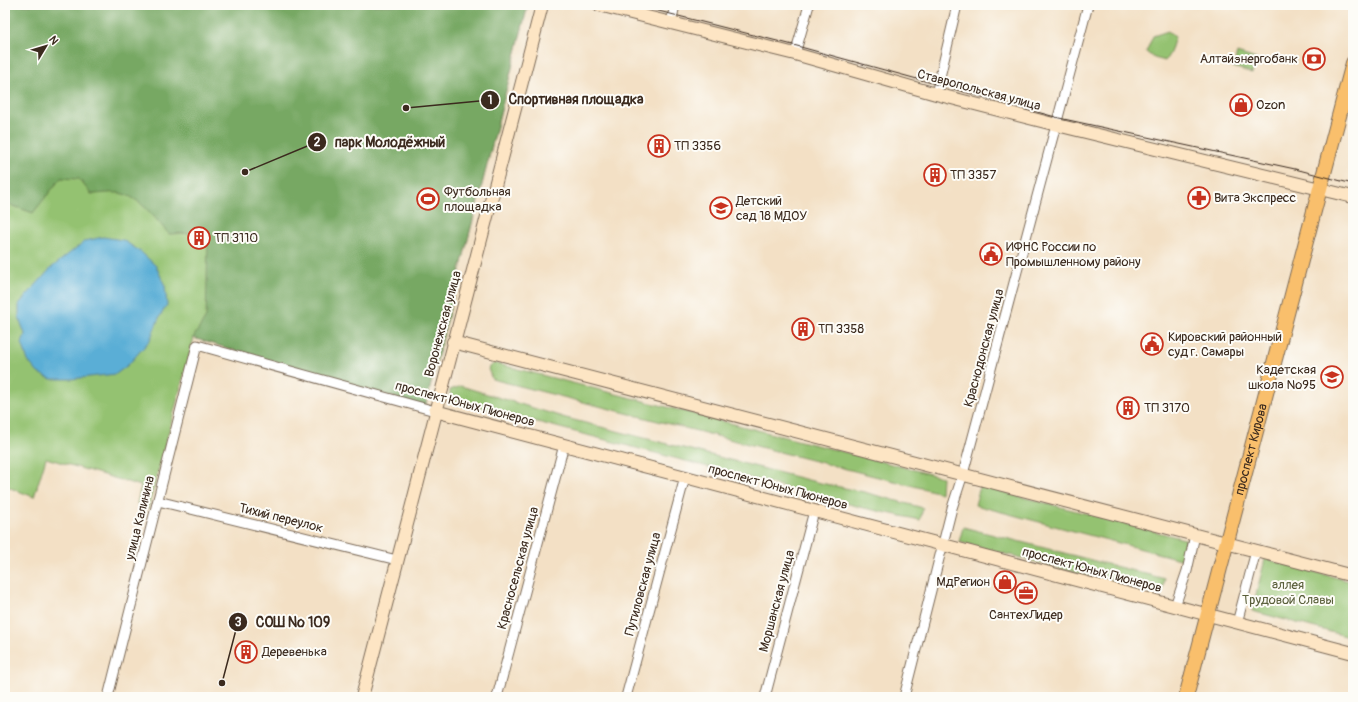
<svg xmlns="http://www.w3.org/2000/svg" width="1358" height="702" viewBox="0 0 1358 702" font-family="Pangolin,sans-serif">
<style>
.green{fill:#94c271;stroke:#687648}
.forest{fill:#77a863;stroke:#596940}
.water{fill:#5aaed6;stroke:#4a6c7a}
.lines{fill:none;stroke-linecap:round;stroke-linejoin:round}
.street-casing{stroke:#7b6a58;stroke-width:11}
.secondary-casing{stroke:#7b6a58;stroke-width:14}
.primary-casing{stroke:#7b6a58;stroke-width:16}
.street{stroke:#fff;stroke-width:9}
.secondary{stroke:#fde5c4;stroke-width:12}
.primary{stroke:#f9bf6c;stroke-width:14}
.tram{stroke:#3b2a1e;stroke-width:1}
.labels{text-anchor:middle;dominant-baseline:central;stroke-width:4;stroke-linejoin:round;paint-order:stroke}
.poi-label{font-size:13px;fill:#3b2a1e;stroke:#fdfcf7;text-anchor:start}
.street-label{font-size:13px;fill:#3b2a1e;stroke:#fdfcf7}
.park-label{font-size:13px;fill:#5a5f3b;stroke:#fdfcf7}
.leader{fill:none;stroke:#3b2a1e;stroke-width:1.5}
.callout-dot{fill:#3b2a1e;stroke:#fdfcf7;stroke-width:1.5}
.mark-label{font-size:12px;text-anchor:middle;font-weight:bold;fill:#fff}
.callout-label{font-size:14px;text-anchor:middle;font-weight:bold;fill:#3b2a1e;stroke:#fdfcf7;stroke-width:4;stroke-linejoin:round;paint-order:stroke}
</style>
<rect width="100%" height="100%" fill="#fdfcf7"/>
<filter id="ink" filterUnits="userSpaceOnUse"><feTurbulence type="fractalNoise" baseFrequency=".025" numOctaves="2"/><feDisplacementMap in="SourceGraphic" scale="8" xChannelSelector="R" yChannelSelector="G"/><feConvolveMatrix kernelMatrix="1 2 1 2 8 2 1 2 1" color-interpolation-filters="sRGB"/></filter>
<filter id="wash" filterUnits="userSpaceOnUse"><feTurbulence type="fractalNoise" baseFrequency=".012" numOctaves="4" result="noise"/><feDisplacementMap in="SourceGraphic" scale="16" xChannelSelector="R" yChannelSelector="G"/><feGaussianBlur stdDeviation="0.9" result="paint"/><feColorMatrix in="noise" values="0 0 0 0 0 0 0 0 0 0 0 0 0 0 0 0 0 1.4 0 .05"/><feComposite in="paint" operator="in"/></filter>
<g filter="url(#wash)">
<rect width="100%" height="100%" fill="#f3e0c5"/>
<path class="green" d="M5,5H528L425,407L194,338L148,509L137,504L141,486L46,458L34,497L5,486Z
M1168,31L1175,37L1170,53L1165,61L1154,58L1146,52L1153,36Z
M1237,53L1256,59L1252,73L1233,67Z
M494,363L942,477L941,493L492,379L488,369Z
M461,386L566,418L816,482L864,492L923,508L920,520L864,508L450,399V390Z
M980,486L1188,540L1183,560L975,505Z
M963,527L1165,579L1161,594L959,542Z
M1265,559L1353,582V638L1252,611Z"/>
<path class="forest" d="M5,5H528L425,407L193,338L206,317L208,242L192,233L169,234C155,219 141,197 119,193C110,192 100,194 91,194L79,179L61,178L33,213L5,203Z"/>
<path class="water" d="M103,237L123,240L141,252L156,266L165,286L167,305L159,318L150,340L128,365L116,374L71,379H51L38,373L28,361L22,343L25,334L19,318V304L51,268L85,241Z"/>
</g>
<g filter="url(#ink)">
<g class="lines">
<g class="street-casing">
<path id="street" d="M671,23L675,5
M795,54L809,5
M936,94L957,5
M158,501L397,560
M1175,606L1187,571L1195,535
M1237,623L1256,551
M108,697L197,345L435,411
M497,697L564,445
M626,697L685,477
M765,697L814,511
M904,697L952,508L963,474L1088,5"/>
</g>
<g class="secondary-casing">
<path id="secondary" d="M599,5L795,54L936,94L1057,125L1353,197
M453,342L1353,576
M435,411L1353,653
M362,697L542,5"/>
</g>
<g class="primary-casing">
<g id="primary">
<path id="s1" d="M1186,697L1353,63"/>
</g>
</g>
<use href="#street" class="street"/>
<use href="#secondary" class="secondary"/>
<use href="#primary" class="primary"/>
<path class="tram" d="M635,5L797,46L1059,118L1295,169L1353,184"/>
</g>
</g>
<defs>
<g id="bank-ring" transform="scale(1.15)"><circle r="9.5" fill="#fdfcf7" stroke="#c8321e" stroke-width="1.5"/><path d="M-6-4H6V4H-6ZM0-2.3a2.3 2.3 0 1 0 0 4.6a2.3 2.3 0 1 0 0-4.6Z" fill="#c8321e"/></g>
<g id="shop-ring" transform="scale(1.15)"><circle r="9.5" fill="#fdfcf7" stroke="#c8321e" stroke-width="1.5"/><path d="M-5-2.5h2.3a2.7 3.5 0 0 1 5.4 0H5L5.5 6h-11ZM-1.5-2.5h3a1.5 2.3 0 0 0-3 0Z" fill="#c8321e"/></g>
<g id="building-ring" transform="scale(1.15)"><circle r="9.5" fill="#fdfcf7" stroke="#c8321e" stroke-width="1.5"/><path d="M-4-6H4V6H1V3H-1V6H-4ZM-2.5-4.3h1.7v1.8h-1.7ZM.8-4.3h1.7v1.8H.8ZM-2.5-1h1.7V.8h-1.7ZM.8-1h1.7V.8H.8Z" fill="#c8321e"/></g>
<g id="pharmacy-ring" transform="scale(1.15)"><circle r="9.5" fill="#fdfcf7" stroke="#c8321e" stroke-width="1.5"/><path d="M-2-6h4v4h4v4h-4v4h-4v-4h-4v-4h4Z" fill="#c8321e"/></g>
<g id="stadium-ring" transform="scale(1.15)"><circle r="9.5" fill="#fdfcf7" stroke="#c8321e" stroke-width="1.5"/><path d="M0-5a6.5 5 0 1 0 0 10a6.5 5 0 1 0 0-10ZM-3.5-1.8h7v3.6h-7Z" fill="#c8321e"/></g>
<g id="school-ring" transform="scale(1.15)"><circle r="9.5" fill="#fdfcf7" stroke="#c8321e" stroke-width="1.5"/><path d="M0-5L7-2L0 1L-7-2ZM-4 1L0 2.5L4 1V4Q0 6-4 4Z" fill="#c8321e"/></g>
<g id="civic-ring" transform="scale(1.15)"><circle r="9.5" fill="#fdfcf7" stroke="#c8321e" stroke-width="1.5"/><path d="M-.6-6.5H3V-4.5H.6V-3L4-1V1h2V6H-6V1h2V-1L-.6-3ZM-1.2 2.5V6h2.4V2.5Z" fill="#c8321e"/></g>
<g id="office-ring" transform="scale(1.15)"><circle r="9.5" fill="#fdfcf7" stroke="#c8321e" stroke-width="1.5"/><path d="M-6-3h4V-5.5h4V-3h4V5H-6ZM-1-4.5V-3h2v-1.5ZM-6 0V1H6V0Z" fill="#c8321e"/></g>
</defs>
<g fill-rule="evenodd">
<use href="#bank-ring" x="1314" y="59"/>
<use href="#shop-ring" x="1241" y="105"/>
<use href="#building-ring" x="659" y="146"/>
<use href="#building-ring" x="935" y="175"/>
<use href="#pharmacy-ring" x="1199" y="198"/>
<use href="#stadium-ring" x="428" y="199"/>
<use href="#school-ring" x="721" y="208"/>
<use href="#building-ring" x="199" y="238"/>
<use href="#civic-ring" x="991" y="254"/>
<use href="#building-ring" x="803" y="329"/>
<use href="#civic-ring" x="1152" y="344"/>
<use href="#school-ring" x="1332" y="377"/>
<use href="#building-ring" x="1128" y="408"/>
<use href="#shop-ring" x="1005" y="582"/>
<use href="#office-ring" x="1026" y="593"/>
<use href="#building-ring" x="246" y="652"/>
</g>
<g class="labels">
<g class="poi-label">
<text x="1298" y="59" text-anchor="end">Алтайэнергобанк</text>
<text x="1256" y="105">Ozon</text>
<text x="674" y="146">ТП 3356</text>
<text x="950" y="175">ТП 3357</text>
<text x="444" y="192">Футбольная<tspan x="444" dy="15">площадка</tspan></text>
<text x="1214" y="198">Вита Экспресс</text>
<text x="736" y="201">Детский<tspan x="736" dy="15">сад 18 МДОУ</tspan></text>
<text x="214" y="238">ТП 3110</text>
<text x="1006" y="247">ИФНС России по<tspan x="1006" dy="15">Промышленному району</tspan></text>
<text x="818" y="329">ТП 3358</text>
<text x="1168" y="337">Кировский районный<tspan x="1168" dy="15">суд г. Самары</tspan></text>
<text x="1316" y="370" text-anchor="end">Кадетская<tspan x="1316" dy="15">школа №95</tspan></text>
<text x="1144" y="408">ТП 3170</text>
<text x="990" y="582" text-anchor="end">МдРегион</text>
<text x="1026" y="615" text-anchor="middle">СантехЛидер</text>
<text x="262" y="652">Деревенька</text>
</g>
<g class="street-label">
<text transform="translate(979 90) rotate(15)">Ставропольская улица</text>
<text transform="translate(443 324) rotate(-75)">Воронежская улица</text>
<text transform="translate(984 348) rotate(-75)">Краснодонская улица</text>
<text transform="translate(465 404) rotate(15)">проспект Юных Пионеров</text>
<text stroke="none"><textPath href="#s1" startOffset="256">проспект Кирова</textPath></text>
<text transform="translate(778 487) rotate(15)">проспект Юных Пионеров</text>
<text transform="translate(140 518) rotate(-76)">улица Калинина</text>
<text transform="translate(281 518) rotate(14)">Тихий переулок</text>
<text transform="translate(518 568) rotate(-75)">Красносельская улица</text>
<text transform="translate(1092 570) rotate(15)">проспект Юных Пионеров</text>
<text transform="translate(643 584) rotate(-75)">Путиловская улица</text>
<text transform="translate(777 601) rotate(-75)">Моршанская улица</text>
</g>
<g class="park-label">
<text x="1288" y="585">аллея<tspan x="1288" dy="15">Трудовой Славы</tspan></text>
</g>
</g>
<path class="leader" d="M406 108L490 100M245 172L317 142M222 683L238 622"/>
<g class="callout-dot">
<circle cx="406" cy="108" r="4"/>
<circle cx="245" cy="172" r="4"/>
<circle cx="222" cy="683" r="4"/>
<circle cx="490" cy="100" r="10"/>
<circle cx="317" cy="142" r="10"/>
<circle cx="238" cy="622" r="10"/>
</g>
<g class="mark-label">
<text x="490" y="104">1</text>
<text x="317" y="146">2</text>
<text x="238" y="626">3</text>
</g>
<g class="callout-label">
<text x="576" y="104">Спортивная площадка</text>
<text x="390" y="147">парк Молодёжный</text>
<text x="293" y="627">СОШ № 109</text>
</g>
<rect width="1358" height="702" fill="none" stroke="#fdfcf7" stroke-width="20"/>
<g transform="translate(46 46) rotate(52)" stroke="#fdfcf7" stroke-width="3" paint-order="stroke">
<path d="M0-3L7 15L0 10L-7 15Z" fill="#3b2a1e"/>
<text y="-6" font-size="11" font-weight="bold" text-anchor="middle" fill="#3b2a1e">N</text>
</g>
</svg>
